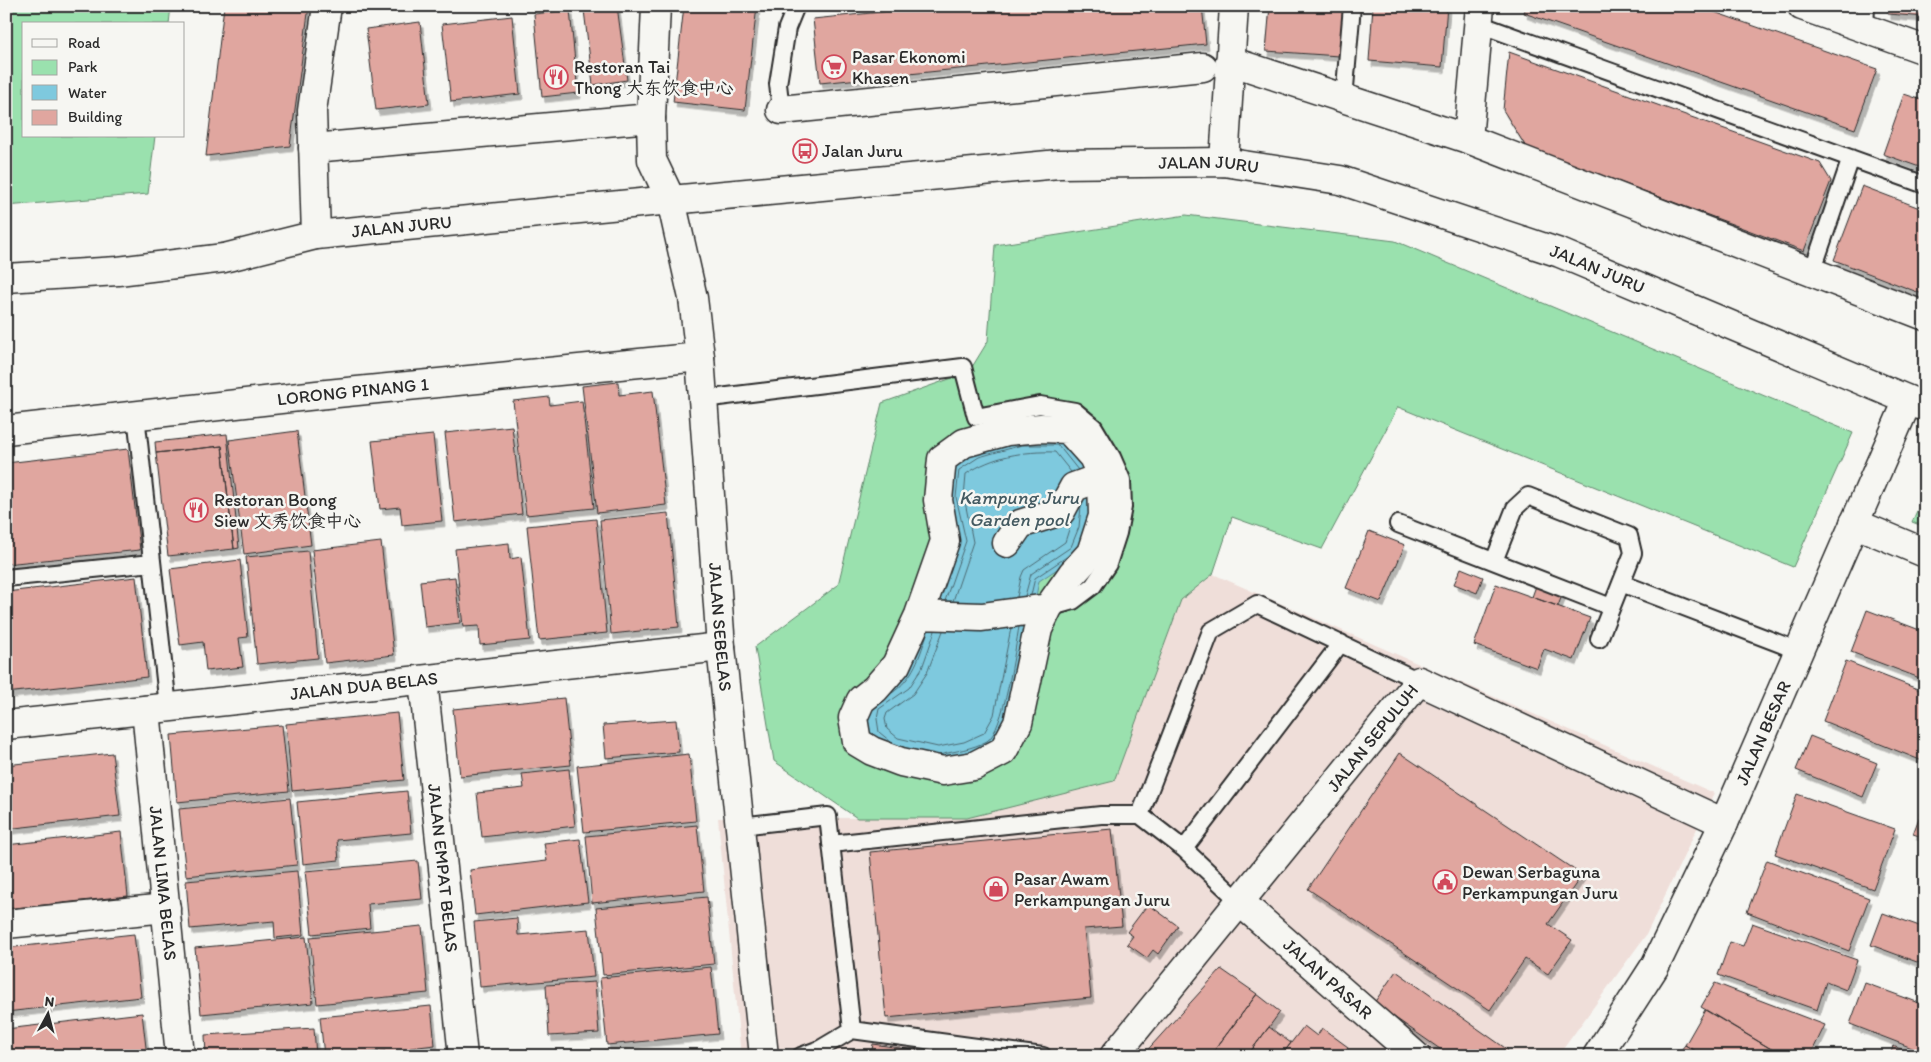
<svg xmlns="http://www.w3.org/2000/svg" width="1931" height="1062" viewBox="0 0 1931 1062" font-family="Itim,'LXGW WenKai TC',sans-serif">
<style>
.built{fill:#efded9}
.green{fill:#9ae1ae;stroke:#62866c}
.water{fill:#7ec9de;stroke:#5d8a96}
.lines{fill:none;stroke-linecap:round;stroke-linejoin:round}
.shore{stroke:#4c6a73;stroke-width:1}
.building{fill:#e0a69f;stroke:#2b2b2b;filter:url(#shadow)}
.lane-casing{stroke:#2b2b2b;stroke-width:20}
.street-casing{stroke:#2b2b2b;stroke-width:31}
.primary-casing{stroke:#2b2b2b;stroke-width:31}
.lane{stroke:#f6f6f2;stroke-width:16}
.street{stroke:#f6f6f2;stroke-width:28}
.primary{stroke:#f6f6f2;stroke-width:28}
.labels{text-anchor:middle;dominant-baseline:central;stroke-width:5;stroke-linejoin:round;paint-order:stroke}
.poi-label{font-size:18px;fill:#2b2b2b;stroke:#f6f6f2;text-anchor:start}
.street-label{font-size:18px;fill:#2b2b2b;stroke:#f6f6f2}
.water-label{font-size:19px;font-style:italic;fill:#445a61;stroke:#f6f6f2}
</style>
<defs>
<filter id="shadow"><feDropShadow dx="3" dy="5.5" stdDeviation="0" flood-color="#0004"/></filter>
</defs>
<rect width="100%" height="100%" fill="#f6f6f2"/>
<filter id="ink" filterUnits="userSpaceOnUse"><feTurbulence type="fractalNoise" baseFrequency=".02" numOctaves="2"/><feDisplacementMap in="SourceGraphic" scale="10" xChannelSelector="R" yChannelSelector="G"/><feConvolveMatrix kernelMatrix="1 2 1 2 8 2 1 2 1" color-interpolation-filters="sRGB"/></filter>
<g filter="url(#ink)">
<path class="built" d="M1213,574L1714,793L1646,935L1558,1056H741L718,818H967L1113,781L1181,600Z"/>
<path class="green" d="M6,6H171L169,24H24V136H155L148,194L6,206Z
M1186,215L1395,241L1853,433L1793,567L1398,407L1322,549L1232,517L1213,574L1181,600L1114,781L967,818H857L774,761L755,647L838,585L882,403L969,372L988,341L995,245Z
M1925,493V527L1912,522Z"/>
<path class="water" d="M1064,433L1096,474L1090,530L1080,554L1039,581L1012,721L997,749L938,767L869,739L866,719L869,702L912,663L947,464L974,446Z"/>
<g class="lines">
<path class="shore" d="M1031,595L1035,578L1068,556
M1025,596L1031,574L1071,547L1079,527L1081,506
M1017,597L1021,577L1024,570L1065,542L1072,520
M945,601L966,541L956,497L959,470L979,457L1022,445H1058L1078,470
M953,601L973,542L964,497L966,474C993,456 1023,451 1055,452L1071,472
M943,631L927,673L913,694L887,713L885,719L887,729L898,738L938,747L964,742L984,733L994,715L1011,628
M892,693C914,678 920,655 928,631
M891,742L879,732L877,719L879,709L909,688L922,668L935,631
M939,755C955,751 973,749 987,741C1004,731 1015,649 1019,627"/>
</g>
<path class="building" d="M224,6H309L290,146L206,156Z
M610,6H617L627,80L593,85L584,10Z
M684,6H757L745,110L673,102Z
M939,6H1202L1206,44L820,83L813,19Z
M1270,6H1344L1339,56L1266,51Z
M1373,6H1447L1442,67L1369,61Z
M1526,6H1697L1877,69L1855,129L1524,13Z
M1888,6H1925V17L1888,14Z
M570,10L578,93L542,97L534,14Z
M512,16L520,94L451,102L442,24Z
M420,22L429,104L376,110L366,29Z
M1509,52L1820,163L1831,181L1804,251L1526,147L1503,110Z
M1904,94L1925,101V169L1883,154Z
M1862,186L1925,210V295L1834,260Z
M618,382L619,395L653,391L666,505L597,513L582,386Z
M549,397L550,405L582,401L594,508L526,515L513,401Z
M512,426L522,514L455,522L445,433Z
M297,431L311,545L244,554L229,440Z
M227,434L239,548L234,549L222,446L156,453L155,442Z
M433,435L442,521L402,525L400,507L380,509L372,441Z
M222,446L234,549L168,556L156,453Z
M128,449L140,550L6,564V463Z
M668,513L679,627L611,634L600,520Z
M596,519L607,633L539,640L527,526Z
M1369,531L1405,545L1381,602L1346,588Z
M381,542L394,655L325,663L312,550Z
M509,543L510,559L521,557L530,640L480,645L479,626L463,627L455,549Z
M308,551L318,658L257,664L246,557Z
M240,560L248,637L239,638L243,667L206,671L203,642L180,645L170,569Z
M1461,568L1483,577L1477,593L1454,584Z
M1541,572L1567,582L1558,606L1532,597Z
M136,577L147,677L6,693V592Z
M455,577L460,623L425,627L420,581Z
M1496,584L1590,618L1574,660L1544,649L1537,668L1474,645Z
M1867,610L1925,632V680L1851,652Z
M1846,661L1925,692V762L1823,721Z
M564,698L571,765L460,776L453,709Z
M397,713L404,780L292,791L286,724Z
M676,720L679,752L606,758L603,725Z
M282,725L289,791L177,802L171,735Z
M1810,736L1877,763L1863,797L1796,770Z
M112,753L120,816L6,829V765Z
M1400,753L1582,875L1548,924L1572,940L1548,974L1525,959L1490,1010L1308,889Z
M689,754L696,821L584,832L577,766Z
M569,769L575,826L482,837L477,793L524,788L522,774Z
M407,791L411,833L337,840L339,860L303,864L297,802Z
M1797,794L1895,829L1873,889L1775,854Z
M290,798L297,865L186,876L179,809Z
M1925,802V838L1913,834Z
M697,825L704,891L592,903L586,836Z
M1112,829L1122,926L1084,929L1091,998L886,1018L870,852Z
M121,832L128,896L6,909V845Z
M580,839L588,902L475,915L470,870L547,861L544,843Z
M1767,860L1869,898L1849,951L1747,912Z
M418,861L422,899L368,904L370,928L312,934L305,871Z
M297,871L303,935L275,938L274,921L190,929L186,881Z
M707,897L714,964L603,975L596,908Z
M1148,904L1178,926L1158,954L1153,950L1147,958L1127,944L1133,936L1127,932Z
M1883,913L1925,928V965L1871,945Z
M517,918L518,935L589,929L594,977L480,987L474,922Z
M1752,923L1857,960L1846,990L1826,982L1817,1010L1718,975L1730,942L1743,946Z
M422,926L428,993L317,1004L310,937Z
M134,934L141,997L6,1012V948Z
M306,937L313,1003L201,1014L195,948Z
M711,967L718,1034L607,1045L600,978Z
M1221,969L1257,994L1210,1056H1142Z
M1396,971L1508,1050L1504,1056H1450L1374,1003Z
M595,982L599,1033L549,1036L546,985Z
M1715,983L1825,1025L1810,1056H1783L1701,1007Z
M1865,983L1925,1005V1053L1850,1024Z
M1257,994L1280,1012L1269,1027L1247,1056H1210Z
M431,1006L435,1045L410,1048L411,1056H385V1051L324,1056L320,1017Z
M1705,1010L1783,1056H1703L1685,1045Z
M142,1013L147,1056H6V1029Z
M1304,1026L1317,1036L1322,1028L1348,1047L1342,1056H1281Z
M1269,1027L1291,1043L1281,1056H1247Z
M314,1028L316,1056H206L205,1035Z
M873,1044L953,1056H871Z
M1685,1045L1703,1056H1687L1680,1051Z
M1893,1046L1920,1056H1890Z
M606,1050V1056H554Z"/>
<g class="lines">
<g class="lane-casing">
<path id="lane" d="M1479,24L1925,185
M1865,29L1866,6
M1344,99L1352,6
M781,110L778,84L787,28L796,6
M1812,272L1851,158
M703,399L963,367L976,417L1040,405L1075,411L1094,427L1112,457L1122,480L1123,507L1118,533L1108,564L1093,586L1073,601L1048,608
M136,415L168,707
M1398,524L1611,607
M1494,561L1515,508L1528,496L1629,536L1633,553L1599,639
M6,578L152,563
M1621,583L1799,651
M1140,815L1211,631L1257,604L1419,681
M740,826L828,816L852,1030L1043,1056
M831,844L1101,815H1140L1184,849L1239,901
M1184,849L1341,643
M801,1056L820,1049L852,1030"/>
</g>
<g class="street-casing">
<g id="street">
<path id="s1" d="M656,6L651,118L652,160L671,200L693,298L700,357L721,647L764,1056"/>
<path d="M1802,6L1925,50"/>
<path d="M1230,61L1468,139L1925,316"/>
<path d="M781,110L1203,67"/>
<path d="M1468,139L1480,6"/>
<path d="M313,148L651,118"/>
<path d="M1224,162L1234,6"/>
<path d="M316,235L312,111L327,6"/>
<path id="s2" d="M6,430L317,395L700,357"/>
<path d="M1854,523L1925,553"/>
<path d="M1007,543L1020,524L1061,511L1074,487L1102,477"/>
<path d="M919,615L982,617L1048,608L1072,574L1091,553L1103,516L1102,477L1093,457L1068,429L1041,428L1007,431L964,443L942,459L938,500L945,541L919,615L896,665L875,689L861,700L853,718L857,742L872,751L901,762L943,771L974,766L1003,751L1018,723L1038,629L1048,608"/>
<path id="s3" d="M423,680L463,1056"/>
<path id="s4" d="M146,710L180,1056"/>
<path id="s5" d="M6,725L721,647"/>
<path id="s6" d="M1239,901L1416,1056"/>
<path d="M6,924L166,908"/>
<path id="s7" d="M1114,1056L1419,681L1724,823"/>
<path id="s8" d="M1597,1056L1655,966L1724,823L1908,400"/>
</g>
</g>
<g class="primary-casing">
<g id="primary">
<path id="s9" d="M6,278L118,271L224,258L316,235L671,200L1059,164L1224,162L1340,180L1560,253L1925,407"/>
</g>
</g>
<use href="#lane" class="lane"/>
<use href="#street" class="street"/>
<use href="#primary" class="primary"/>
</g>
</g>
<defs>
<g id="supermarket-ring" transform="scale(1.25)"><circle r="9.5" fill="#f6f6f2" stroke="#d1495b" stroke-width="1.5"/><path d="M-6-5.5h2.5l.6 2H6L4.5 2H-2.5L-4.4-4H-6ZM-1.5 3.2a1.3 1.3 0 1 0 .1 0ZM3 3.2a1.3 1.3 0 1 0 .1 0Z" fill="#d1495b"/></g>
<g id="restaurant-ring" transform="scale(1.25)"><circle r="9.5" fill="#f6f6f2" stroke="#d1495b" stroke-width="1.5"/><path d="M-5-6h1v4h1v-4h1v4h1v-4h1v5L-1.5 .5V6h-2V.5L-5-1ZM5-6V6H3V1.5H1.5Q1.5-4 5-6Z" fill="#d1495b"/></g>
<g id="bus-ring" transform="scale(1.25)"><circle r="9.5" fill="#f6f6f2" stroke="#d1495b" stroke-width="1.5"/><path d="M-5-6H5V4H4V6H2V4H-2V6H-4V4H-5ZM-3.5-4V0h7V-4ZM-3.5 1.2v1.5H-2V1.2ZM2 1.2v1.5H3.5V1.2Z" fill="#d1495b"/></g>
<g id="civic-ring" transform="scale(1.25)"><circle r="9.5" fill="#f6f6f2" stroke="#d1495b" stroke-width="1.5"/><path d="M-.6-6.5H3V-4.5H.6V-3L4-1V1h2V6H-6V1h2V-1L-.6-3ZM-1.2 2.5V6h2.4V2.5Z" fill="#d1495b"/></g>
<g id="shop-ring" transform="scale(1.25)"><circle r="9.5" fill="#f6f6f2" stroke="#d1495b" stroke-width="1.5"/><path d="M-5-2.5h2.3a2.7 3.5 0 0 1 5.4 0H5L5.5 6h-11ZM-1.5-2.5h3a1.5 2.3 0 0 0-3 0Z" fill="#d1495b"/></g>
</defs>
<g fill-rule="evenodd">
<use href="#supermarket-ring" x="834" y="67"/>
<use href="#restaurant-ring" x="556" y="77"/>
<use href="#bus-ring" x="805" y="151"/>
<use href="#restaurant-ring" x="196" y="510"/>
<use href="#civic-ring" x="1445" y="882"/>
<use href="#shop-ring" x="996" y="889"/>
</g>
<g class="labels">
<g class="poi-label">
<text x="852" y="57">Pasar Ekonomi<tspan x="852" dy="21">Khasen</tspan></text>
<text x="574" y="67">Restoran Tai<tspan x="574" dy="21">Thong 大东饮食中心</tspan></text>
<text x="822" y="151">Jalan Juru</text>
<text x="214" y="500">Restoran Boong<tspan x="214" dy="21">Siew 文秀饮食中心</tspan></text>
<text x="1462" y="872">Dewan Serbaguna<tspan x="1462" dy="21">Perkampungan Juru</tspan></text>
<text x="1014" y="879">Pasar Awam<tspan x="1014" dy="21">Perkampungan Juru</tspan></text>
</g>
<g class="street-label">
<text stroke="none"><textPath href="#s9" startOffset="1210">JALAN JURU</textPath></text>
<text stroke="none"><textPath href="#s9" startOffset="400">JALAN JURU</textPath></text>
<text stroke="none"><textPath href="#s9" startOffset="1615">JALAN JURU</textPath></text>
<text stroke="none"><textPath href="#s2" startOffset="349">LORONG PINANG 1</textPath></text>
<text stroke="none"><textPath href="#s1" startOffset="629">JALAN SEBELAS</textPath></text>
<text stroke="none"><textPath href="#s5" startOffset="360">JALAN DUA BELAS</textPath></text>
<text stroke="none"><textPath href="#s8" startOffset="364">JALAN BESAR</textPath></text>
<text stroke="none"><textPath href="#s7" startOffset="410">JALAN SEPULUH</textPath></text>
<text stroke="none"><textPath href="#s3" startOffset="189">JALAN EMPAT BELAS</textPath></text>
<text stroke="none"><textPath href="#s4" startOffset="174">JALAN LIMA BELAS</textPath></text>
<text stroke="none"><textPath href="#s6" startOffset="118">JALAN PASAR</textPath></text>
</g>
<g class="water-label">
<text x="1019" y="497">Kampung Juru<tspan x="1019" dy="22">Garden pool</tspan></text>
</g>
</g>
<rect width="1931" height="1062" fill="none" stroke="#f6f6f2" stroke-width="25"/>
<rect x="12" y="12" width="1906" height="1037" fill="none" stroke="#2b2b2b" stroke-width="2" filter="url(#ink)"/>
<rect x="22" y="22" width="162" height="115" fill="#f6f6f2" stroke="#a5a5a2"/>
<rect x="32" y="39" width="25" height="8" fill="#f6f6f2" stroke="#a5a5a2"/>
<text x="68" y="48" font-size="15" fill="#2b2b2b">Road</text>
<rect x="32" y="60" width="25" height="15" fill="#9ae1ae" stroke="#a5a5a2"/>
<text x="68" y="72" font-size="15" fill="#2b2b2b">Park</text>
<rect x="32" y="85" width="25" height="15" fill="#7ec9de" stroke="#a5a5a2"/>
<text x="68" y="98" font-size="15" fill="#2b2b2b">Water</text>
<rect x="32" y="110" width="25" height="15" fill="#e0a69f" stroke="#a5a5a2"/>
<text x="68" y="122" font-size="15" fill="#2b2b2b">Building</text>
<g transform="translate(48 1014) rotate(7)" stroke="#f6f6f2" stroke-width="4" paint-order="stroke">
<path d="M0-4L9 19L0 12L-9 19Z" fill="#2b2b2b"/>
<text y="-8" font-size="14" font-weight="bold" text-anchor="middle" fill="#2b2b2b">N</text>
</g>
</svg>
